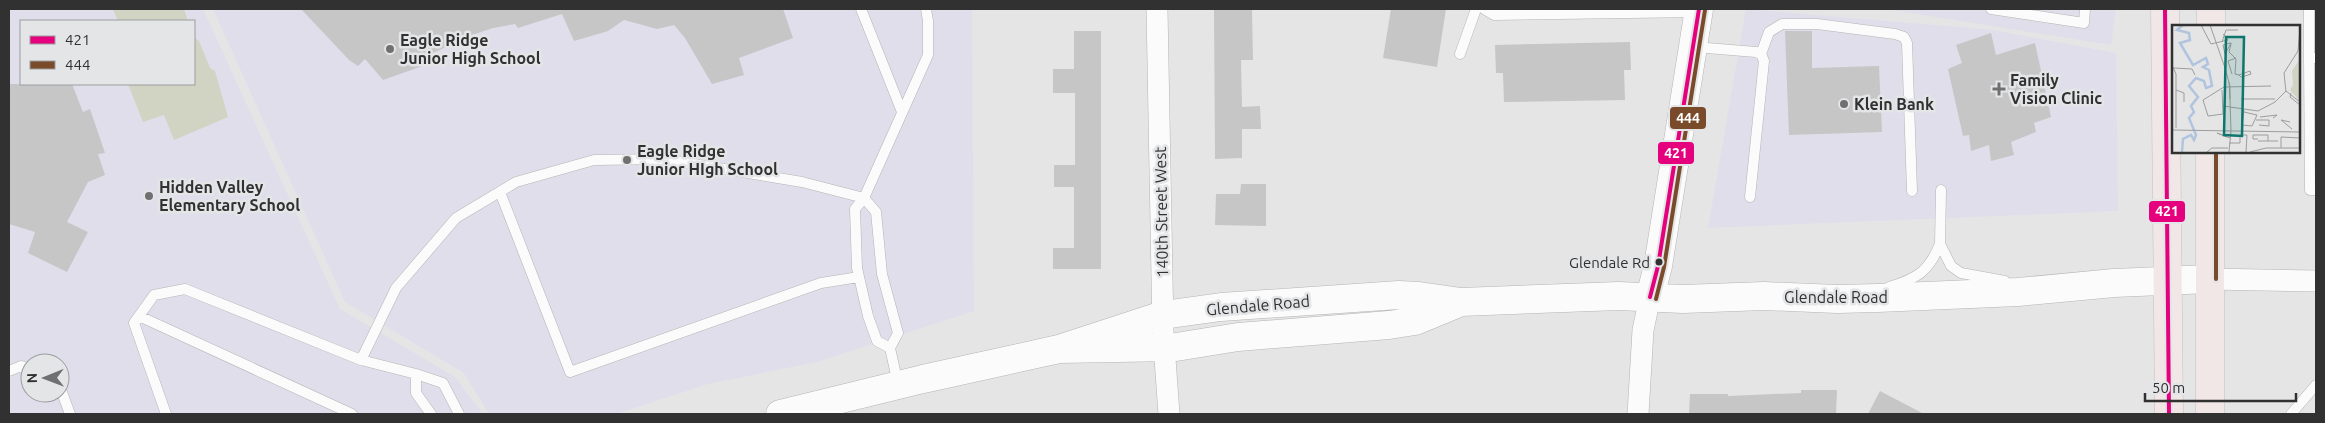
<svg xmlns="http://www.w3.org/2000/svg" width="2325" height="423" viewBox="0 0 2325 423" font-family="Ubuntu,sans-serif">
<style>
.commercial{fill:#e0deea}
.education{fill:#e0deeb;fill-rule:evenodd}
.park{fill:#d1d3c3}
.building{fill:#c6c6c7}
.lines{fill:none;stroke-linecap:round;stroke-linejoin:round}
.lane-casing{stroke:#b4b4b4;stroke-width:11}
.street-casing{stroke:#b4b4b4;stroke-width:22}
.secondary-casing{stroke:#b4b4b4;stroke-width:29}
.highway-casing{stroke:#c1c1c2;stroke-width:29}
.lane{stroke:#fbfbfb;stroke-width:10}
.street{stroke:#fbfbfb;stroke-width:21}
.secondary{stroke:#fbfbfb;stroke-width:28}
.highway{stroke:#f0e7e6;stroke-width:28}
.bus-1-casing{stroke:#e4e5e7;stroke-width:8}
.bus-2-casing{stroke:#e4e5e7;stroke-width:8}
.bus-1{stroke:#e5007d;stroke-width:4}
.bus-2{stroke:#7a4b2a;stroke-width:4}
.poi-dot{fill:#707071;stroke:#e4e5e7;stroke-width:2}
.bus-dot{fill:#313132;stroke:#e4e5e7;stroke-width:2}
.labels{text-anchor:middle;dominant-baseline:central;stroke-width:5;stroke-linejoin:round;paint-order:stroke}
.bus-label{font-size:15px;fill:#313132;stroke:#e4e5e7;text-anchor:end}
.poi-label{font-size:16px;font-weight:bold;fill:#313132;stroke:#e4e5e7;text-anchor:start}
.street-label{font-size:16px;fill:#313132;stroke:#e4e5e7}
.inset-river{fill:none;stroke:#b0c4df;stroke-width:2.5}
.inset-road{fill:none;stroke:#9d9d9e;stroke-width:1}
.view{fill:#0f766e;fill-opacity:0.15;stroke:#0f766e;stroke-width:2.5}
.inset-edge{fill:none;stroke:#313132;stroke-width:2.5}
.line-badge{stroke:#e4e5e7;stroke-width:2}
.badge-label{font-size:14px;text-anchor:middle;font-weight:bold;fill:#fff}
</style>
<rect width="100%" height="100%" fill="#e5e5e6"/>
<path class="commercial" d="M1746,9L1993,30L2116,53L2118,211L1708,228Z
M1886,9H2116L2111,45Z"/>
<path class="education" d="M9,9H203L340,309L455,377L483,414H9ZM21,21H194V84H21ZM30,363H60V393H30Z
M213,9H972L974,311L817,362L708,384L616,414H489L464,373L345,302Z"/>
<path class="park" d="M113,9H184L188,21H118Z
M194,37L199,41L210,68L215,71L228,117L174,140L164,115L143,122L128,84H194Z"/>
<path class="building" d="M301,9H783L793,38L739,58L744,75L712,84L685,38L674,25L657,29L624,20L608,31L574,41L562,14L518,28L515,24L493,28L472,35L433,53L434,62L383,80L365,59L358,66L349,60Z
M1214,9H1252L1253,60H1241L1242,107L1260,106L1261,129H1242V158L1215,159Z
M1391,9H1446L1437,67L1383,58Z
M1074,31H1101V269H1053V248H1074V187H1054V165H1075V93H1053V69H1074Z
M1785,31H1812V68L1879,66L1882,132L1789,135Z
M1991,33L1996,55L2035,43L2051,117L2034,123L2036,132L2011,142L2014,155L1991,161L1989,145L1971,151L1969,135L1963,136L1948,69L1962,63L1956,45Z
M1630,42L1631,70H1624L1625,100L1504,102L1503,73H1496L1495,45Z
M9,84H72L83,112L90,109L105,153L98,154L105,175L88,182L67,222L88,232L67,272L28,253L35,232L9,224Z
M1241,184H1266V226L1215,225L1216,194H1240Z
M1801,390H1837L1836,414H1689L1690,394H1728V396L1801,393Z
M1880,391L1924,414H1868Z"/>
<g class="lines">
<g class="lane-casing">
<path id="lane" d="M861,9L902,112
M1484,9L1494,15L1698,12
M1991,9L2084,23L2085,9
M2309,9V58H2316
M1694,47L1756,52L1761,54L1764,61L1750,197
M1460,54L1476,9
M1761,54L1769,32L1782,24H1817L1895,34L1904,37L1907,43L1912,191
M2309,58L2310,190H2316
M500,192L570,372L821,283L859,277
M1940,244L1941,190
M1889,287C1917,279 1929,271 1940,244L1951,266L1961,273L2005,281
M139,316L352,414
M890,348L877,341L868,316L857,268L855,209L864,198L876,212L882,274L898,333L890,348L898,384
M361,360L416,374
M9,371L21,366L30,369
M60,387L70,414
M166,414L134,323L154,295L185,289L361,360L396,288L456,218L516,182L594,160L664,159L802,182L864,198L928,55V21L926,9
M431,414L416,393V374L443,383L459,414
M2291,414L2316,385"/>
</g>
<g class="street-casing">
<path id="street" d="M1157,9L1163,331L1169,414
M2210,279L2316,281
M1638,414L1643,330L1650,297"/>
</g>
<g class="secondary-casing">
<path id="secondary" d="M1650,297L1658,266L1699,9
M1461,302L1619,296L1683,299L1764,296L1837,299L1878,298L2018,292L2114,283L2210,279
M780,414L923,379L1059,349L1163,315L1221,307L1399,295L1419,296L1461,302L1415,321L1389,325L1238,337L1176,347L1059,349"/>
</g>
<g class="highway-casing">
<path id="highway" d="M2165,9L2169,414
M2211,26V9
M2210,414V151"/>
</g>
<use href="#lane" class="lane"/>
<use href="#street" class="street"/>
<use href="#secondary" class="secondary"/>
<use href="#highway" class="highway"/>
<g class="bus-1-casing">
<path id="bus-1" d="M2165,9L2169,414
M1650,297L1658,266L1699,9"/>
</g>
<g class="bus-2-casing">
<path id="bus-2" d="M2216,151V279
M1656,299L1664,267L1705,10"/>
</g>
<use href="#bus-1" class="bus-1"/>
<use href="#bus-2" class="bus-2"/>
</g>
<g class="poi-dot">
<circle cx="390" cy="49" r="5"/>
<path d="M1996.5 81.5h5v5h5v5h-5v5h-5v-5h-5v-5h5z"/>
<circle cx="1844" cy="104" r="5"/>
<circle cx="627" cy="160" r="5"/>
<circle cx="149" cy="196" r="5"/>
</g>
<circle class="bus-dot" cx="1659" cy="262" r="4.5"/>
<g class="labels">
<g class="bus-label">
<text x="1650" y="262">Glendale Rd</text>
</g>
<g class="poi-label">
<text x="400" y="40">Eagle Ridge<tspan x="400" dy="18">Junior High School</tspan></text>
<text x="2010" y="80">Family<tspan x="2010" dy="18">Vision Clinic</tspan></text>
<text x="1854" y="104">Klein Bank</text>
<text x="637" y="151">Eagle Ridge<tspan x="637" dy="18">Junior HIgh School</tspan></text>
<text x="159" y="187">Hidden Valley<tspan x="159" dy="18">Elementary School</tspan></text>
</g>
<g class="street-label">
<text transform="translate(1161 212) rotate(-91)">140th Street West</text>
<text x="1836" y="297">Glendale Road</text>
<text transform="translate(1258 305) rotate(-5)">Glendale Road</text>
</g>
</g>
<g transform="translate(2172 25)">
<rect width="128" height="128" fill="#e5e5e6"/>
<path d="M127,35V75L118,65L121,60L120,46Z" fill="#d1d3c3"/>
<path class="inset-river" d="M10,127L11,114L19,110L22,115L24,110L17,93L22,87L19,81L26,72L17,61L24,53L32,56L34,63L40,61L37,45L31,42L36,39L34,33L21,40L8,18L18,15L17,8L5,5L11,0"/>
<path class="inset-road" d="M29,0L39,19L56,15L51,9M38,0L53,43L58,61V74L57,57M50,17L54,5H66M59,18L53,29L51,20L58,18H59V19L57,27L64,34L63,49L67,50L69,52H70L79,49L78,46L67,50M0,40L4,49V103M2,43L20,44L23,50M60,49L56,36L64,33M4,65L12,68V77M50,65L51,89L36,91L31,75L52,62L99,61M114,67L112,48L126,26L128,4M119,68L118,72L128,80M58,74L59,106M69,74H103M51,81L86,86L103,77L114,66L128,77M72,87L85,90L80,101L70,100L72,85M88,92L105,90L101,93M84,95H97V101L87,100M118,97L109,95L120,104M0,105L128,107M55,112L45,108L58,113M86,114H81V110H96V116M86,116H106M57,118H68V110H75L74,127M109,123V112L128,113M35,127L40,123H56M57,127L59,106M78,127L94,123H128"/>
<path class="view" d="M54,12H72L70,111L52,110Z"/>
<rect width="128" height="128" class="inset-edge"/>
</g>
<g class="line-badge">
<rect x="1669" y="106" width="38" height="24" rx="5" fill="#7a4b2a"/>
<rect x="1657" y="141" width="38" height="24" rx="5" fill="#e5007d"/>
<rect x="2148" y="200" width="38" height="23" rx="5" fill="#e5007d"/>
</g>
<g class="badge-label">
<text x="1688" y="123">444</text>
<text x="1676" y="158">421</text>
<text x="2167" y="216">421</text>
</g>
<rect width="2325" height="423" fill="none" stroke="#313132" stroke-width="20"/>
<rect x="20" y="20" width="175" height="65" fill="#e4e5e7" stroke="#9c9d9f"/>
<rect x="30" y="36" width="25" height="8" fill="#e5007d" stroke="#9c9d9f"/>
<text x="65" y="45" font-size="15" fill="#313132">421</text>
<rect x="30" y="61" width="25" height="8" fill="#7a4b2a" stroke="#9c9d9f"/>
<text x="65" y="70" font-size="15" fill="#313132">444</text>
<g transform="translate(45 378) rotate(269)"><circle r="24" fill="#e4e5e7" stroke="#9c9d9f"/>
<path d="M0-4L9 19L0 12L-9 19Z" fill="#707071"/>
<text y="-8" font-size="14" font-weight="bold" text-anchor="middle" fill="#313132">N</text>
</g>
<path d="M2145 393v8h151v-8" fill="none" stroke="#313132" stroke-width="2.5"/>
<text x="2152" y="393" font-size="15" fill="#313132" stroke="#e4e5e7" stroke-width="4" paint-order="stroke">50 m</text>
</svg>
